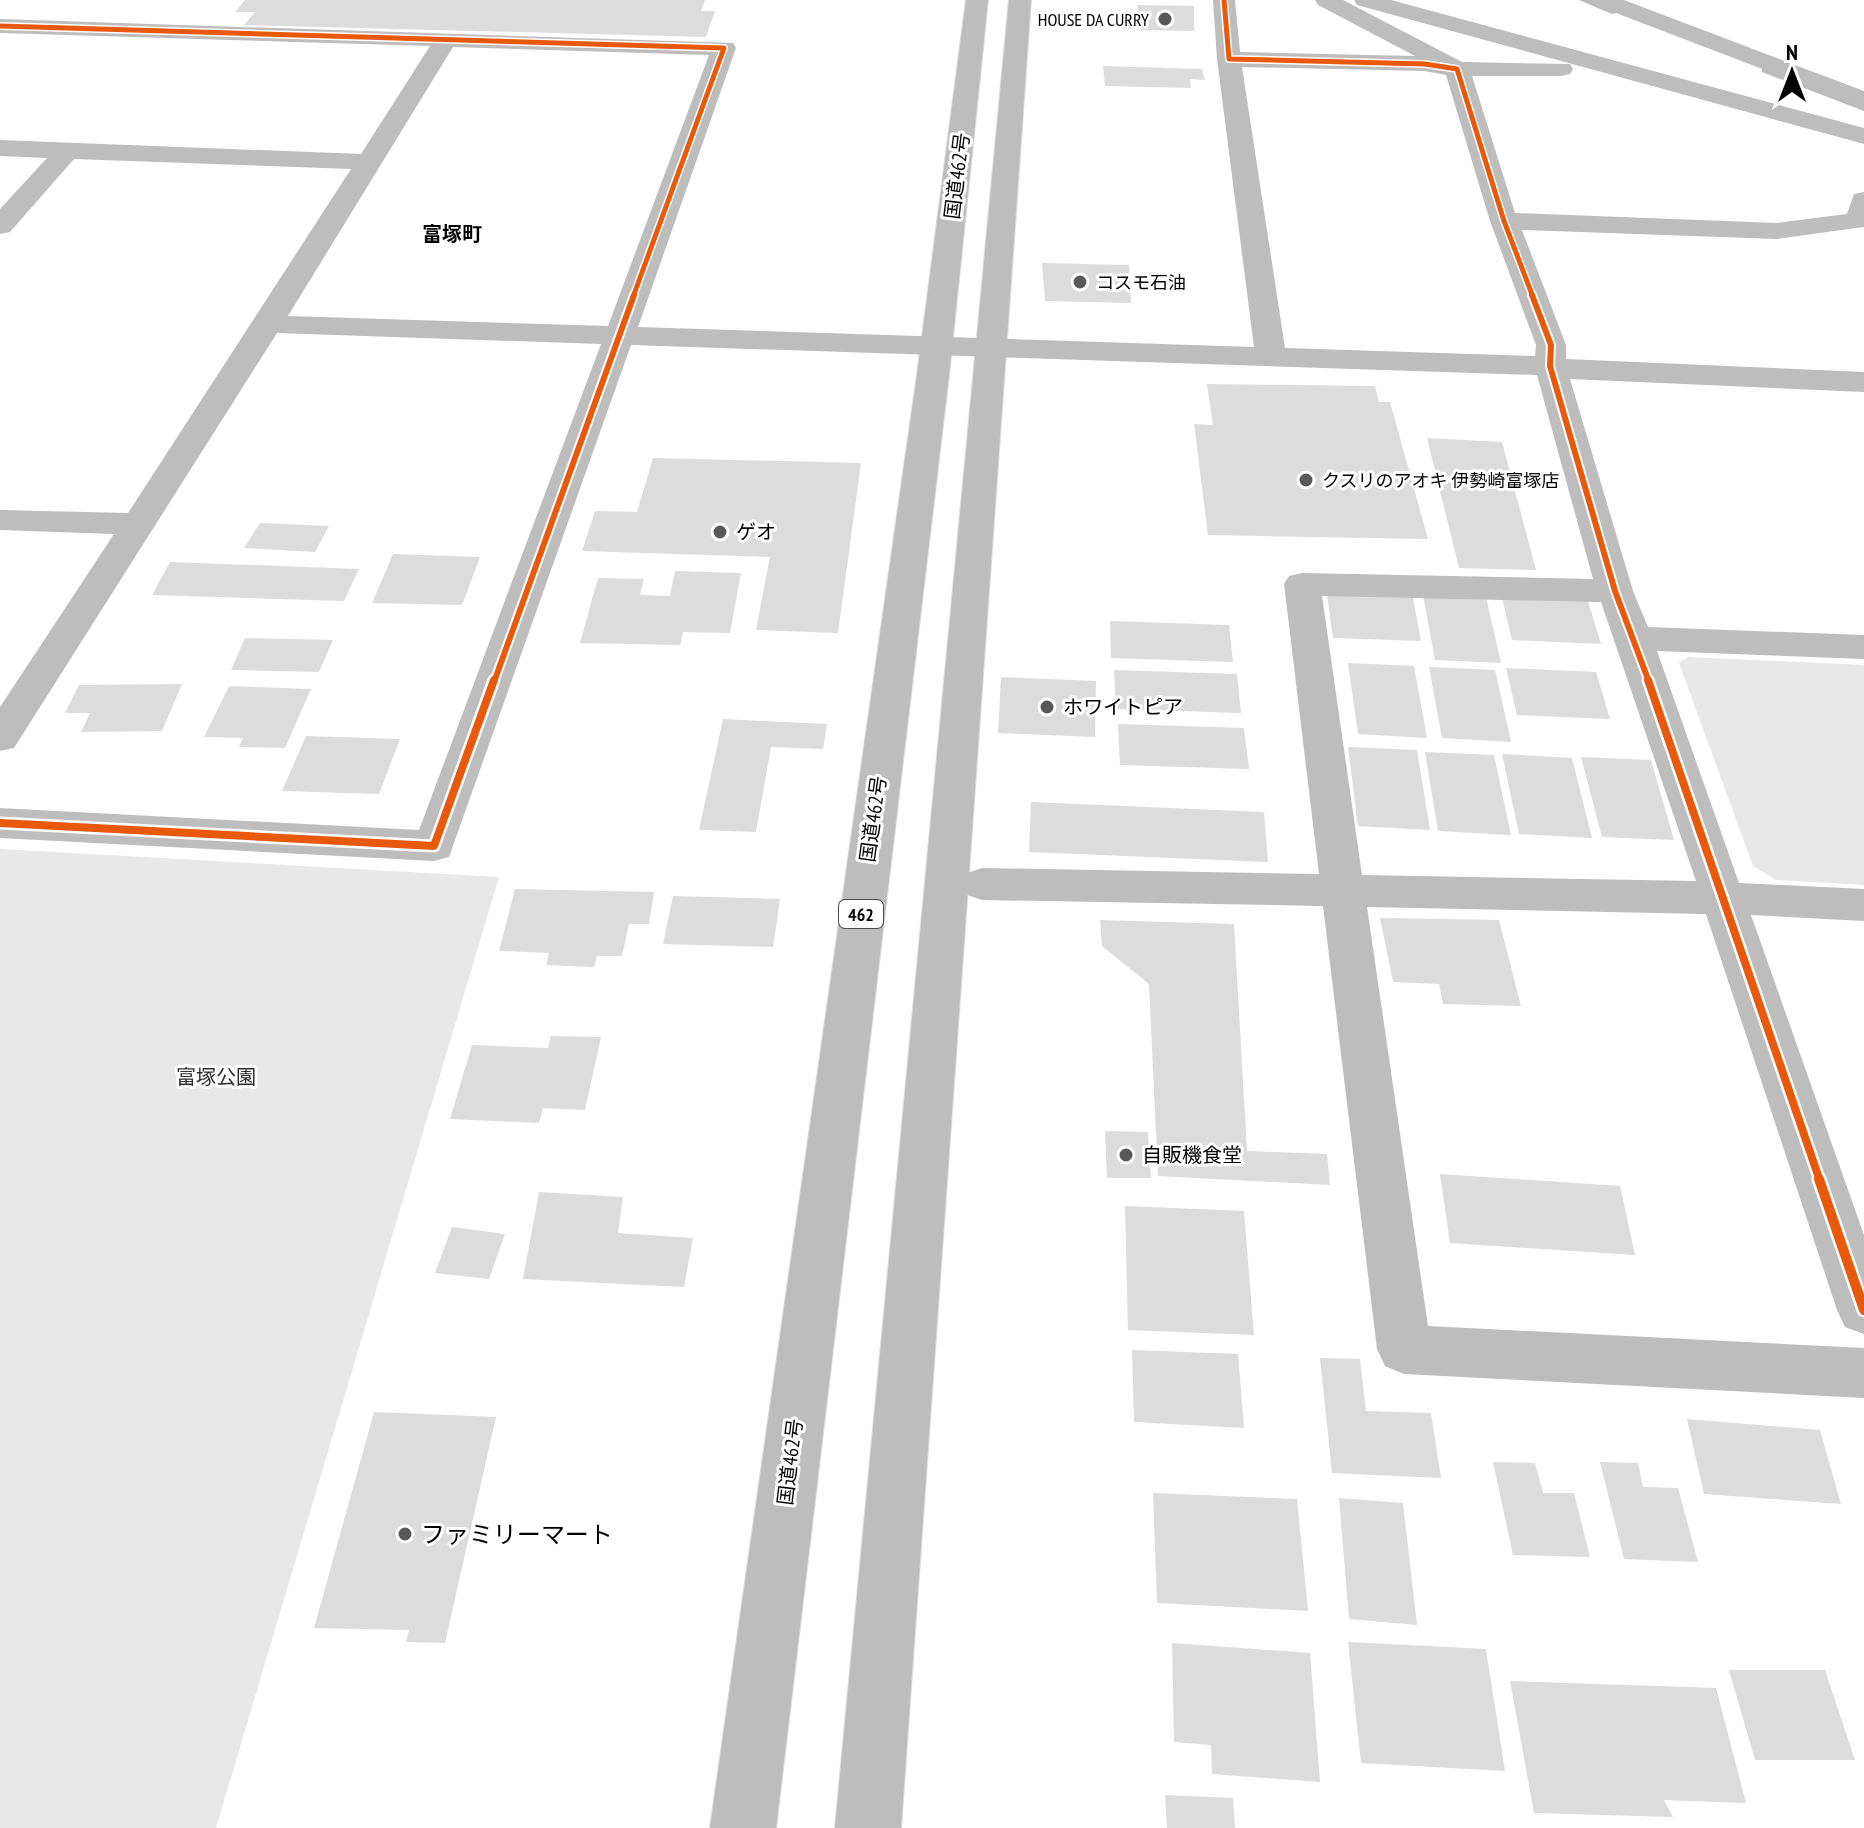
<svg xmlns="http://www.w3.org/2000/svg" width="1864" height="1828" viewBox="0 0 1864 1828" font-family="'PT Sans Narrow','Noto Sans JP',sans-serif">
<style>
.green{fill:#e8e8e8}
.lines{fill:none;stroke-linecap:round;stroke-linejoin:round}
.stream{fill:#bababa;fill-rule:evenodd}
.building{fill:#dcdcdc}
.highway-casing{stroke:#dbdbdb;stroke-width:2}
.minor{fill:#bdbdbd;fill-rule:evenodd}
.highway{fill:#bdbdbd;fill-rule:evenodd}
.cycleway-far3-casing{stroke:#fff;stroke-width:8}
.cycleway-far2-casing{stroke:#fff;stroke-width:10}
.cycleway-far1-casing{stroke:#fff;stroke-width:13}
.cycleway-casing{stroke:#fff;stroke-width:15}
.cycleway-far3{stroke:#e8590c;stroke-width:5}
.cycleway-far2{stroke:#e8590c;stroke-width:6}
.cycleway-far1{stroke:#e8590c;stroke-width:8}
.cycleway{stroke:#e8590c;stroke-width:10}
.poi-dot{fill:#595959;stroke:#fff;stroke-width:3}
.labels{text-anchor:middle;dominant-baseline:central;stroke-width:6;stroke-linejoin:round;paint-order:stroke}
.far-poi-label{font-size:18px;fill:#000;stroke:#fff;text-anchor:start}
.shield{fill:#fff;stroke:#4c4c4c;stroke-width:2}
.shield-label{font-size:18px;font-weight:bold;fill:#000}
.street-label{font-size:20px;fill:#000;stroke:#fff}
.far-quarter-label{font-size:20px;font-weight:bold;fill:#000;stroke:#fff}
.poi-label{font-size:20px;fill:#000;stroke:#fff;text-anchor:start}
.park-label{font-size:20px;fill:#2d2d2d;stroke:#fff}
.near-poi-label{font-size:24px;fill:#000;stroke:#fff;text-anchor:start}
</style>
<rect width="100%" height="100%" fill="#fff"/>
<path class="green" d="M1688,657L1864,665V885L1776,880L1753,866L1679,663Z
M0,849L499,877L216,1828H0Z"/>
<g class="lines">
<path class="stream" d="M1579,0H1592L1620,12L1612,14Z
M1766,67L1864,104V111L1762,72V68Z"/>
</g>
<path class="building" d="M245,0H705L701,11H715L706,37L244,25L255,12H235Z
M1137,5L1194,6V31L1141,30Z
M1103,66L1202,69L1205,80L1190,79L1191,88L1105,86Z
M1042,263L1129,265L1131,303L1045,301Z
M1207,384L1375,386L1379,402H1390L1428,539L1208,535L1194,424L1213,425Z
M1427,438L1502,442L1536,570L1459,568Z
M653,458L861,463L838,633L756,630L770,557L582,551L595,511L637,512Z
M260,523L329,526L315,552L244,548Z
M393,554L480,557L462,605L372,603Z
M170,562L359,569L344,601L152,595Z
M675,571L741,573L730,633L683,632L680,645L580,643L598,578L644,579L640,595L670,596Z
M1327,595L1413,598L1421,641L1333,638Z
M1423,595L1486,597L1501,663L1435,660Z
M1502,598L1588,601L1601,644L1512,640Z
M1110,621L1229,625L1233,662L1111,658Z
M245,638L333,640L319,672L231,670Z
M1348,663L1414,666L1427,738L1358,734Z
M1429,667L1495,670L1511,742L1442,738Z
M1506,668L1596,672L1610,719L1517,715Z
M1114,670L1237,674L1241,713L1116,709Z
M1001,677L1096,681L1095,737L998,733Z
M182,684L162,731L81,732L90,713H65L79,685Z
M229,686L311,689L285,748L239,747L243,738L204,737Z
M723,719L827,724L823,749L771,747L756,832L699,830Z
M1118,724L1244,728L1249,769L1120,765Z
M306,736L400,739L379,794L282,791Z
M1348,747L1417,750L1430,830L1358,826Z
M1425,752L1494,755L1511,835L1438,831Z
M1502,754L1572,758L1592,838L1519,834Z
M1581,757L1651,760L1674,840L1602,837Z
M1031,802L1264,812L1268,862L1029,852Z
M515,889L654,892L649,924H629L622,956H597L594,967L546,965L549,953L499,951Z
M673,896L780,899L773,947L663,944Z
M1380,918L1499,920L1521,1006L1443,1004L1439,984L1393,982Z
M1100,920L1234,924L1247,1151L1327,1154L1330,1185L1158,1176L1149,984L1102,946Z
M551,1036L601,1037L585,1110L543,1108L539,1123L450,1119L472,1045L548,1048Z
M1105,1131L1148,1132L1151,1178H1107Z
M1440,1174L1620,1186L1635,1255L1450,1243Z
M539,1192L623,1197L618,1233L693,1238L684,1287L523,1279Z
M1125,1206L1244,1211L1254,1335L1128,1330Z
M452,1227L505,1234L489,1279L435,1273Z
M1132,1350L1238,1354L1244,1428L1134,1422Z
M1320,1358L1360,1359L1366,1411L1431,1413L1441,1478L1332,1473Z
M374,1412L496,1417L445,1643L406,1642L409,1630L314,1628Z
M1687,1419L1820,1430L1841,1504L1704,1494Z
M1493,1462L1535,1463L1543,1493H1574L1590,1557L1513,1555Z
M1600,1462L1638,1463L1643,1487L1678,1488L1698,1562L1624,1559Z
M1153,1493L1297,1499L1308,1611L1157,1603Z
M1339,1498L1403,1503L1417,1625L1349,1619Z
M1348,1642L1486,1649L1505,1771L1361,1763Z
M1172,1643L1310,1653L1320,1782L1212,1774L1211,1745L1174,1742Z
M1729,1670H1825L1855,1760H1755Z
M1510,1681L1716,1688L1746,1803L1664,1800L1673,1817L1534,1813Z
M1165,1795L1233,1798L1235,1828H1167Z"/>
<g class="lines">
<g class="highway-casing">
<path id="highway" d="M966,0H988L949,375L776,1828H710L917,375Z
M1009,0H1031L901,1828H835Z"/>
</g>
<path class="minor" d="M1213,0H1235L1240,52L1415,56L1318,5L1315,0H1343L1462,62L1570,64L1573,69L1570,74L1561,76H1472L1515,213L1777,223L1847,214L1854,194L1864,192V227L1777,239L1522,230L1566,345V359L1864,372V392L1570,379L1633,591L1648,627L1864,635V659L1657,651L1739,883L1864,889V921L1751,915L1864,1235V1334L1845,1327L1837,1310L1706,914L1367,907L1428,1326L1864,1348V1398L1404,1374L1385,1366L1377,1349L1323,906L982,900L967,895L960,884L967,873L982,868L1319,874L1284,584L1289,576L1302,573L1593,579L1537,375L631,345L449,857L434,861L0,838V808L419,830L601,344L277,333L14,748L0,751V707L114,534L0,530V510L128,513L351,169L74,159L10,232L0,234V209L47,158L0,156V140L361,154L430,46L0,33V19L733,43L736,48L638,327L1254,347L1217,59ZM453,47L709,55L608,326L288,316ZM1242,67L1425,71L1446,75L1490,221L1536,345L1535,356L1285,348ZM1322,596L1601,602L1696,881L1362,875Z
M1354,0H1391L1864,128V144L1357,5Z
M1592,0H1624L1864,91V108L1595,5Z"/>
<use href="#highway" class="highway"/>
<g class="cycleway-far3-casing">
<path id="cycleway-far3" d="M1224,0L1229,59L1425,64L1457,69L1504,221L1533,297
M0,26L724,48L633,297"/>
</g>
<g class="cycleway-far2-casing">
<path id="cycleway-far2" d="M1532,295L1551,345L1550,366L1615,591L1649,682
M494,682L634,295"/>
</g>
<g class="cycleway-far1-casing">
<path id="cycleway-far1" d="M1648,680L1820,1181
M0,823L434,846L494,680"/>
</g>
<g class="cycleway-casing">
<path id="cycleway" d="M1819,1179L1864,1310"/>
</g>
<use href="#cycleway-far3" class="cycleway-far3"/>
<use href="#cycleway-far2" class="cycleway-far2"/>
<use href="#cycleway-far1" class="cycleway-far1"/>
<use href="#cycleway" class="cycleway"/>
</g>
<g class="poi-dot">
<circle cx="1165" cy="19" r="8"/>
<circle cx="1080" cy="282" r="8"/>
<circle cx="1306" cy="480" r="8"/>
<circle cx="720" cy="532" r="8"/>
<circle cx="1047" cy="707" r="8"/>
<circle cx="1126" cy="1155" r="8"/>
<circle cx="405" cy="1534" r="8"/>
</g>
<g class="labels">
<g class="far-poi-label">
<text x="1149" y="19" text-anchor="end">HOUSE DA CURRY</text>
<text x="1096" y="282">コスモ石油</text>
<text x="1322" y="480">クスリのアオキ 伊勢崎富塚店</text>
</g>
<rect class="shield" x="839" y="900" width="44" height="28" rx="6"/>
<g class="shield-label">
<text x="861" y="914">462</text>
</g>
<g class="street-label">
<text transform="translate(957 176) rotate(-83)">国道462号</text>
<text transform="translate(873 819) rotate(-82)">国道462号</text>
<text transform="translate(790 1462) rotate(-83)">国道462号</text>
</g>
<g class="far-quarter-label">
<text x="452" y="234">富塚町</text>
</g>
<g class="poi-label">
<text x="736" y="532">ゲオ</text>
<text x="1063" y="707">ホワイトピア</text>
<text x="1142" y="1155">自販機食堂</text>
</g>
<g class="park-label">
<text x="216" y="1077">富塚公園</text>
</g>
<g class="near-poi-label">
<text x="421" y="1534">ファミリーマート</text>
</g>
</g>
<g transform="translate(1792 72)" stroke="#ffffff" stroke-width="6" paint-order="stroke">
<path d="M0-6L14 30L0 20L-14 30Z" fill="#000000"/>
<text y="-12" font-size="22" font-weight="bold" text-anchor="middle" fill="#000000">N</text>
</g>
</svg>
